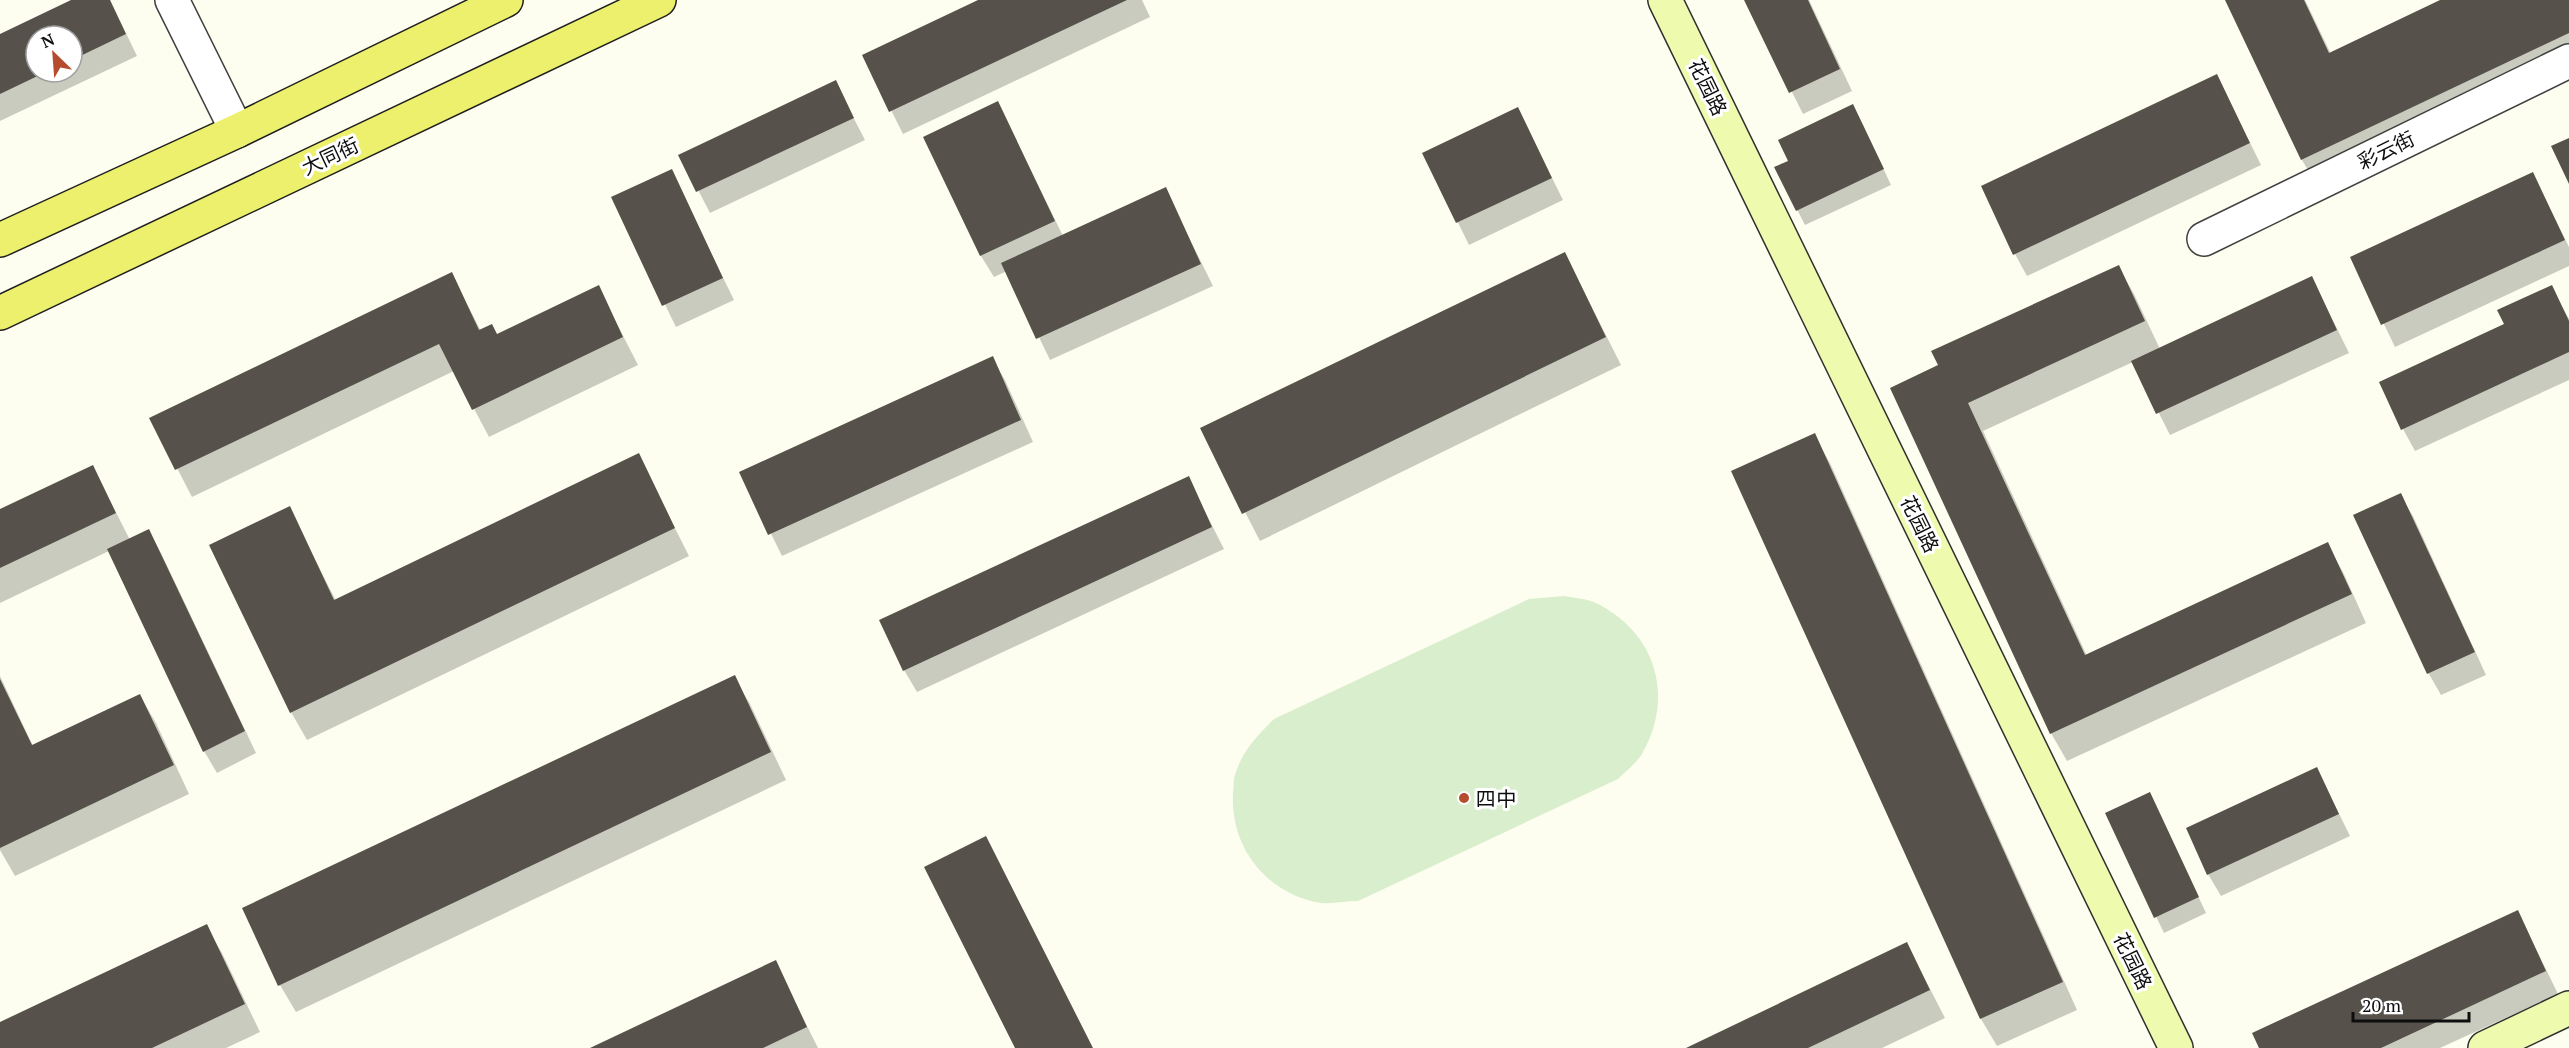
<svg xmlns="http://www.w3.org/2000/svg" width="2569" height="1048" viewBox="0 0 2569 1048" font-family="'PT Serif','Noto Sans SC',serif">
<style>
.pitch{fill:#d9eecc}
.shadow{fill:#0003;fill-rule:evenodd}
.building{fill:#56524b}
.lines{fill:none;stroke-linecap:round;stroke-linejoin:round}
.street-casing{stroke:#414141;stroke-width:36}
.secondary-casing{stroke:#303030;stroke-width:36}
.primary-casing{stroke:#1f1f1f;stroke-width:36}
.street{stroke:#fff;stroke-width:33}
.secondary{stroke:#eefaae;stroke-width:33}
.primary{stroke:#edf06d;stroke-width:33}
.poi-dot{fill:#b54c2e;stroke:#fff;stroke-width:2}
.labels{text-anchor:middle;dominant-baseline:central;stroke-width:6;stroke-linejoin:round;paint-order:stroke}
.street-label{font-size:20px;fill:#0e0e0e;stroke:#fff}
.poi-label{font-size:20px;fill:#0e0e0e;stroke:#fff;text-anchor:start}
</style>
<rect width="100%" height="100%" fill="#fdfeef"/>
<path class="pitch" d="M1564,596C1576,598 1590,599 1600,605C1656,635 1674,696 1643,752C1638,762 1626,771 1618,779L1358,901C1346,901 1333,904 1321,903C1267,894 1230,848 1233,793C1234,787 1233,780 1235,775C1242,751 1257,736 1274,719L1529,599Z"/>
<path class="shadow" d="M75,0H110L137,56L0,121V35ZM36,36H72V72H36Z
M981,0H1142L1150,17L903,134L864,56Z
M1746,0H1809L1852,91L1803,114Z
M2227,0H2305L2331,54L2444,0H2569V68L2318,187L2302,160Z
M2217,76L2261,165L2027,276L2015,254Z
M835,82L865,140L710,213L680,155Z
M998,103L1063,236L1165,189L1213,286L1050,360L1007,271L994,277L981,256L925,138Z
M1518,109L1563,200L1469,245L1424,154Z
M1861,121L1891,185L1805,225L1776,168Z
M671,171L734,300L676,327L613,198Z
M2533,174L2569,247V266L2395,347L2352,258Z
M1565,254L1621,365L1260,541L1202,429Z
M2118,266L2134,294L2160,349L2312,278L2349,353L2170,435L2133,362L1983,431L2087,656L2327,544L2343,572L2366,623L2067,761L2051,733L1940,366Z
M451,274L481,331L497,336L598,287L638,365L489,437L454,371L192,497L151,418Z
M2551,287L2569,319V380L2415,451L2403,429L2506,325Z
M992,358L1005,380L1033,442L782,556L741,473Z
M1814,435L1830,463L2077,1010L1997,1046L1981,1019L1733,471Z
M638,455L689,556L307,740L291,712L289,508L336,601Z
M93,467L130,540L149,531L161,553L256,753L217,773L204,751L109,551L0,603V511Z
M1188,478L1224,549L917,692L904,670Z
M2400,495L2413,516L2486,675L2441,695L2429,674L2355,516Z
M0,676L33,746L140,696L156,723L189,794L15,876L0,850Z
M734,677L750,704L786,780L296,1012L280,985Z
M2317,769L2350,836L2221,896L2208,874Z
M2150,794L2206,913L2164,933L2107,814Z
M2518,912L2558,994L2440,1048H2260Z
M206,926L222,953L260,1032L226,1048H0V1023Z
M1907,944L1945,1018L1882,1048H1689Z
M775,962L818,1048H594Z"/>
<path class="building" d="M71,0H110L126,34L72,60V36H36V72H46L0,94V34Z
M978,0H1127L889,112L862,55Z
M1744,0H1808L1840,69L1789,93Z
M2225,0H2304L2329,53L2440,0H2569V33L2301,160Z
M2217,74L2250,143L2013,255L1981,186Z
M836,80L854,118L696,192L678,155Z
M998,101L1055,221L980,256L923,137Z
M1853,104L1884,169L1796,211L1774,167L1788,161L1778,140Z
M1518,107L1552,178L1456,223L1422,153Z
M2569,138V184L2551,146Z
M672,169L723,278L662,306L611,197Z
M2533,172L2565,240L2381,325L2350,257Z
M1166,187L1201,264L1036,339L1001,263Z
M1565,252L1606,337L1242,514L1200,428Z
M2119,265L2145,321L1968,403L2085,655L2328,542L2352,594L2050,734L1890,388L1938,365L1931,351Z
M452,272L479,330L492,324L497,334L599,285L623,337L472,410L439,344L175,470L149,418Z
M2312,276L2337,330L2156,414L2131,361Z
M2552,285L2569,321V352L2401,430L2379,382L2504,324L2497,310Z
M993,356L1021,420L768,535L739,472Z
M1815,433L2063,982L1980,1019L1731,471Z
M639,453L675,528L290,713L209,545L290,506L334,600Z
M93,465L116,513L0,568V509Z
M1189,476L1212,527L903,671L879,620Z
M2401,493L2475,652L2427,674L2353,515Z
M149,529L245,731L203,752L107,549Z
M735,675L771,752L278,986L242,908Z
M0,679L32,745L140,694L174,765L0,848Z
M2317,767L2339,814L2207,875L2186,828Z
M2150,792L2199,897L2154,918L2105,813Z
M986,836L1093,1048H1015L924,867Z
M2518,910L2546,971L2381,1048H2259L2252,1033Z
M207,924L245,1004L152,1048H0V1022Z
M1907,942L1930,990L1808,1048H1686Z
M776,960L807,1027L763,1048H590Z"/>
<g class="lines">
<g class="street-casing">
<path id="street" d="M172,0L237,131
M2204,239L2569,61"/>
</g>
<g class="secondary-casing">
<path id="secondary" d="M1665,0L2176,1048
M2485,1048L2569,1008"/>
</g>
<g class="primary-casing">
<path id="primary" d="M0,240L237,131L506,0
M0,313L659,0"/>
</g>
<use href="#street" class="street"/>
<use href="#secondary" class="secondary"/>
<use href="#primary" class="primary"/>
</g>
<circle class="poi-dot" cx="1464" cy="798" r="6"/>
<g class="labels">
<g class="street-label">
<text transform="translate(1708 87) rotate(64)">花园路</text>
<text transform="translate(2386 150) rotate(-26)">彩云街</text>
<text transform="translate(330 156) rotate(-25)">大同街</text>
<text transform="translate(1920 524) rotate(64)">花园路</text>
<text transform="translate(2133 961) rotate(64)">花园路</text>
</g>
<g class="poi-label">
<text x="1476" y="798">四中</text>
</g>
</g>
<g transform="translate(54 54) rotate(335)"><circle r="28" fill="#ffffff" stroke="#9f9f9f" stroke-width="1.5"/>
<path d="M0-4.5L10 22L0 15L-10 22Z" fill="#b54c2e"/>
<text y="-9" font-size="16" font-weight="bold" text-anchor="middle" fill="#0e0e0e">N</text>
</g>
<path d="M2353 1012v9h116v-9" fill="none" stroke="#0e0e0e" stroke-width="3"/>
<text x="2362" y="1012" font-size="18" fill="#0e0e0e" stroke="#ffffff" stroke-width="4.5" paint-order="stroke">20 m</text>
</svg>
